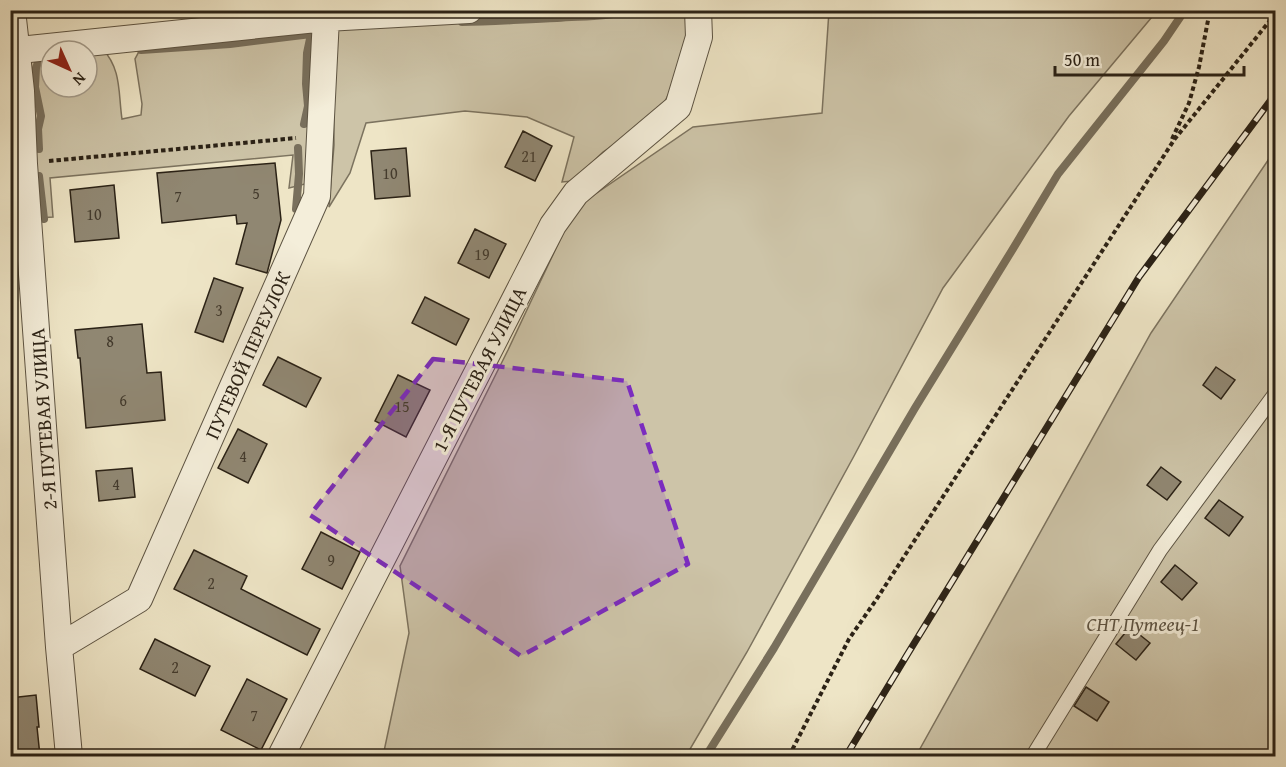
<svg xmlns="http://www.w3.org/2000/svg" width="1286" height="767" viewBox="0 0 1286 767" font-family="'Gentium Book Plus',serif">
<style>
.green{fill:#cdc4a8;stroke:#7c735f;stroke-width:1.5}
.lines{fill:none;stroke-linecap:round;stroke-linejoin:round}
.stream{stroke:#786f5c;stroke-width:8}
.building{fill:#908772;stroke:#2b2216;stroke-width:1.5}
.lane-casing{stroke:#5c5342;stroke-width:16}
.street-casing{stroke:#5c5342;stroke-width:28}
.path{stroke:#2b2216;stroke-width:4;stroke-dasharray:4.5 3;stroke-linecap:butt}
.lane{stroke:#f4eeda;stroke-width:14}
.street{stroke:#f4eeda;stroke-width:26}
.rail-casing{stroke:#2b2216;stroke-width:7}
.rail{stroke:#f4eeda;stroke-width:4.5;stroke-dasharray:14;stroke-linecap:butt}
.marked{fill:#7b2cbf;fill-opacity:0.2;stroke:#7b2cbf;stroke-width:4.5;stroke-dasharray:12 8;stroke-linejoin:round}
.labels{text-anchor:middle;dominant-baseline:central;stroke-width:6;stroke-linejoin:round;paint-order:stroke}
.number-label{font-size:16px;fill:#443b2d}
.street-label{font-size:20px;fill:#2b2216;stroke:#f4eeda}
.park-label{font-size:20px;font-style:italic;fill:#5c5342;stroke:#f4eeda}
</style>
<rect width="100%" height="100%" fill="#eee5c6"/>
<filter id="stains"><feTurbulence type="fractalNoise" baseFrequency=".00333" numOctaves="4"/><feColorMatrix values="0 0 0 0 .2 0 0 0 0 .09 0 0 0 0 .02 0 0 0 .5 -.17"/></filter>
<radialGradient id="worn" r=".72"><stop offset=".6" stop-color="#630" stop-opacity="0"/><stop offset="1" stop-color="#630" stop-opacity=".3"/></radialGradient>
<path class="green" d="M556,11H687L694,40L681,70L665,101L637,129L603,152L573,181L562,182L574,137L527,117L465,111L366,123L350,173L329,207L334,145L333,24Z
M829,11H1157L1069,116L943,288L854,456L747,652L686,756H383L409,633L400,566L508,350L575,208L693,127L822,113Z
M312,29L315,39L309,183L289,188L293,155L50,178L53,217L38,218L32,153L31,55L51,53V87H87V51L102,48C122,70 118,92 122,119L141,115L142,104L135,59L142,46Z
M1275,150V756H916L1151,333Z"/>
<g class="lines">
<path class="stream" d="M462,22C494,22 525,19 557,18C582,16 608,17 632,10
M141,50L230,44L311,34L307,53L306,84L308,106L304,124
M37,60H51
M39,149L38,129L41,116L35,87L36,68L39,60
M39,176L44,219
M296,209L299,174L298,148
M706,756L774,648L915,408L1011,252L1058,174L1164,41L1185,10"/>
</g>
<path class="building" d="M523,131L552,146L535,181L505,167Z
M406,148L410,196L375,199L371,151Z
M275,163L281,220L267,273L236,264L247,223L237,224L236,215L162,223L157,173Z
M114,185L119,238L75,242L70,190Z
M475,229L506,244L489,278L458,263Z
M214,278L243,288L223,342L195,332Z
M425,297L469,319L456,345L412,323Z
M142,324L147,373L161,372L165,420L86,428L80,358H78L75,330Z
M278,357L321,378L306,407L263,385Z
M1216,367L1235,380L1221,399L1203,385Z
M398,375L430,390L406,437L375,421Z
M238,429L267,444L248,483L218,468Z
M1161,467L1181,482L1167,500L1147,485Z
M132,468L135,497L99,501L96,471Z
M1219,500L1243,517L1229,536L1205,518Z
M321,532L360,552L342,589L302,569Z
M194,550L247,576L241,589L320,629L307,655L174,589Z
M1175,565L1197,583L1182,600L1161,582Z
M1130,627L1150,643L1136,660L1116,644Z
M155,639L210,666L195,696L140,669Z
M247,679L287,699L261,750L221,730Z
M1086,687L1109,702L1097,721L1074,706Z
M36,695L39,727H37L40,756H10V698Z"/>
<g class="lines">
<g class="lane-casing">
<path id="lane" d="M1033,756L1160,550L1276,393"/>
</g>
<g class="street-casing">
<path id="street" d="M12,10L21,91L24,164L59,647L69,756
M10,51L326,18L469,10
M59,647L139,599L317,196L326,18L325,10
M281,756L553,225L576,193L678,107L699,37L698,10"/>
</g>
<path class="path" d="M1172,139L1189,103L1199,67L1210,10
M49,161L296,138
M789,756L849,639L876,600L1165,154L1174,140L1276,13"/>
<use href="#lane" class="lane"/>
<use href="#street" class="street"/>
<g class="rail-casing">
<path id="rail" d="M846,756L907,655L1139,277L1276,93"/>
</g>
<use href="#rail" class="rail"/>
</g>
<path class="marked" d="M433,359L627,381L688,564L521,656L310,515Z"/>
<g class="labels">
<g class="number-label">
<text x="529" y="156">21</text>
<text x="390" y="173">10</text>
<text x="256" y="193">5</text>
<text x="178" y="196">7</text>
<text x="94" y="214">10</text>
<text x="482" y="254">19</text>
<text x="219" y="310">3</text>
<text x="110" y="341">8</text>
<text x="123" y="400">6</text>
<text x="402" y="406">15</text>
<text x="243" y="456">4</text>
<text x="116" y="484">4</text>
<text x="331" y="560">9</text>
<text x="211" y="583">2</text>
<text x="175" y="667">2</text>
<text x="254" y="715">7</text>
</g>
<g class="street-label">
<text transform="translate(247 355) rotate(-66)">ПУТЕВОЙ ПЕРЕУЛОК</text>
<text transform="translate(479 369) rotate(-63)">1-Я ПУТЕВАЯ УЛИЦА</text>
<text transform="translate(43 419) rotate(-94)">2-Я ПУТЕВАЯ УЛИЦА</text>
</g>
<g class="park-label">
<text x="1143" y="623">СНТ Путеец-1</text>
</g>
</g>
<rect width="1286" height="767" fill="none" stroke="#eee5c6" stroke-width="36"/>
<rect x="12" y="12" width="1262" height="743" fill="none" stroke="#2b2216" stroke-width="3"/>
<rect x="18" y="18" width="1250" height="731" fill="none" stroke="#2b2216" stroke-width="1.5"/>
<g transform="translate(69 69) rotate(135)"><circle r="28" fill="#f4eeda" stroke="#a49c8c" stroke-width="1.5"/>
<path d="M0-4.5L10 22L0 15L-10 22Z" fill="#8f2418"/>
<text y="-9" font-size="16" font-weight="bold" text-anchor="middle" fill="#2b2216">N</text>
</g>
<path d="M1055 66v9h189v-9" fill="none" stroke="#2b2216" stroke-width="3"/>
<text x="1064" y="66" font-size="18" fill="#2b2216" stroke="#f4eeda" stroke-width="4.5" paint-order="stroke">50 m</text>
<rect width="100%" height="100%" filter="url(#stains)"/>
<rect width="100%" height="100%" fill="url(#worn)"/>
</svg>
